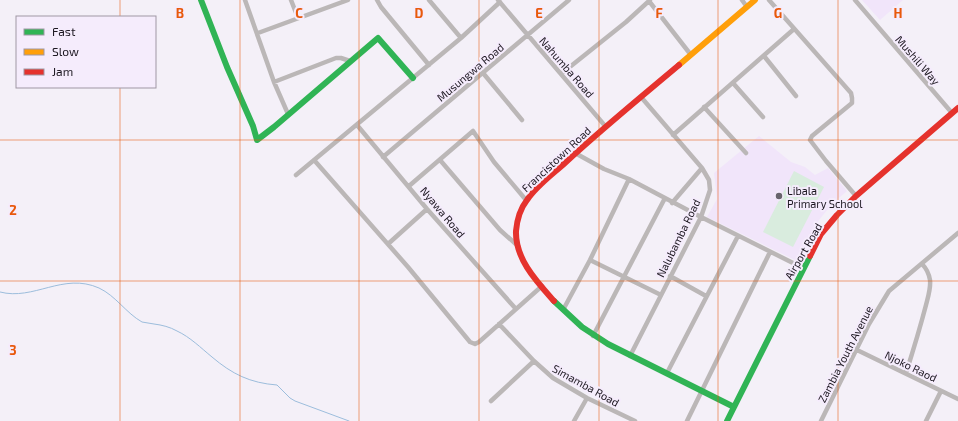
<svg xmlns="http://www.w3.org/2000/svg" width="958" height="421" viewBox="0 0 958 421" font-family="'Exo 2',sans-serif">
<style>
.built{fill:#f1e5fa}
.green{fill:#d9ecde}
.lines{fill:none;stroke-linecap:round;stroke-linejoin:round}
.stream{stroke:#9cbddc;stroke-width:1}
.street{stroke:#bbb7b7;stroke-width:4.5}
.fast{stroke:#30b455;stroke-width:6}
.slow{stroke:#ff9f0a;stroke-width:6}
.jam{stroke:#e5322d;stroke-width:6}
.grid{fill:none;stroke:#e8590c;stroke-width:1;stroke-opacity:0.55}
.poi-dot{fill:#68646c;stroke:#f5ecfc;stroke-width:1.5}
.labels{text-anchor:middle;dominant-baseline:central;stroke-width:4;stroke-linejoin:round;paint-order:stroke}
.street-label{font-size:11px;fill:#1d1821;stroke:#f5ecfc}
.poi-label{font-size:11px;fill:#1d1821;stroke:#f5ecfc;text-anchor:start}
.grid-label{font-size:13px;text-anchor:middle;font-weight:bold;fill:#e8590c;stroke:#f5ecfc;stroke-width:4;stroke-linejoin:round;paint-order:stroke}
</style>
<rect width="100%" height="100%" fill="#f4f0f8"/>
<path class="built" d="M862,0H903L880,20Z
M759,136L791,162L805,167L815,175L828,168L847,191L832,204L819,220L797,261L707,217L717,199L714,173Z"/>
<path class="green" d="M794,171L824,187L793,247L763,232Z"/>
<g class="lines">
<path class="stream" d="M0,292C34,301 63,272 99,288C116,296 126,313 142,322C146,323 150,323 154,324C162,325 170,327 177,331C190,337 201,348 212,357C232,374 250,383 277,385L290,398L295,401L349,421"/>
<path class="street" d="M245,0L274,82L336,58H341L350,61
M291,0L298,18
M377,0L381,7L429,65
M429,0L461,38
M498,0L606,127
M742,0L747,7
M769,0L851,93L852,98V103L812,136L810,140L826,161L856,196
M855,0L952,113
M649,1L691,55
M258,33L348,0
M764,56L796,96
M483,73L522,120
M561,74L626,22L650,0
M274,82L288,114
M733,83L763,117
M704,107L746,153
M357,125L427,209L516,309
M673,135L794,29
M575,153L604,169L629,179L701,217L803,268
M383,157L569,0
M314,160L408,267L470,342L475,344L479,342L542,286
M440,160L500,230L518,246
M296,175L461,38L500,2
M409,186L473,131L494,162L526,200
M672,203L702,168
M388,244L427,209
M590,260L661,295
M670,276L706,296
M563,310L590,260L629,179
M499,324L534,361L553,378L587,398L635,421
M593,336L665,198
M857,350L958,399
M630,356L701,217L710,190L709,180L702,168L641,97
M667,373L738,236
M906,373C913,351 920,328 926,305C928,297 931,288 930,280C929,274 926,268 922,264
M491,401L534,361
M574,421L587,398
M687,421L770,252
M821,421L869,324L889,291L958,233
M926,421L941,391"/>
<path class="fast" d="M201,0L227,67L253,126L257,140L274,127L378,38L413,78
M554,301L582,327L608,344L734,407
M727,421L810,256"/>
<path class="slow" d="M679,65L755,0"/>
<path class="jam" d="M810,256L821,234L837,215L856,196L958,108
M554,301C537,282 515,259 516,231C517,220 520,209 527,200C537,185 553,174 566,162C603,128 641,97 679,65"/>
</g>
<path class="grid" d="M120,0V17M240,0V421M359,0V421M479,0V421M599,0V421M718,0V421M838,0V421M120,87V421M0,140H958M0,281H958"/>
<circle class="poi-dot" cx="779" cy="196" r="4"/>
<g class="labels">
<g class="street-label">
<text transform="translate(918 60) rotate(49)">Mushili Way</text>
<text transform="translate(567 67) rotate(49)">Nahumba Road</text>
<text transform="translate(470 72) rotate(-40)">Musungwa Road</text>
<text transform="translate(556 159) rotate(-43)">Francistown Road</text>
<text transform="translate(443 212) rotate(50)">Nyawa Road</text>
<text transform="translate(678 238) rotate(-64)">Nalubamba Road</text>
<text transform="translate(803 251) rotate(-60)">Airport Road</text>
<text transform="translate(845 354) rotate(-63)">Zambia Youth Avenue</text>
<text transform="translate(911 366) rotate(26)">Njoko Raod</text>
<text transform="translate(586 385) rotate(29)">Simamba Road</text>
</g>
<g class="poi-label">
<text x="787" y="190">Libala<tspan x="787" dy="13">Primary School</tspan></text>
</g>
</g>
<g class="grid-label">
<text x="180" y="18">B</text>
<text x="299" y="18">C</text>
<text x="419" y="18">D</text>
<text x="539" y="18">E</text>
<text x="659" y="18">F</text>
<text x="778" y="18">G</text>
<text x="898" y="18">H</text>
<text x="13" y="215">2</text>
<text x="13" y="355">3</text>
</g>
<rect x="16" y="16" width="140" height="72" fill="#f5ecfc" stroke="#9f97a4"/>
<rect x="24" y="29" width="20" height="6" fill="#30b455" stroke="#9f97a4"/>
<text x="52" y="36" font-size="12" fill="#1d1821">Fast</text>
<rect x="24" y="49" width="20" height="6" fill="#ff9f0a" stroke="#9f97a4"/>
<text x="52" y="56" font-size="12" fill="#1d1821">Slow</text>
<rect x="24" y="69" width="20" height="6" fill="#e5322d" stroke="#9f97a4"/>
<text x="52" y="76" font-size="12" fill="#1d1821">Jam</text>
</svg>
